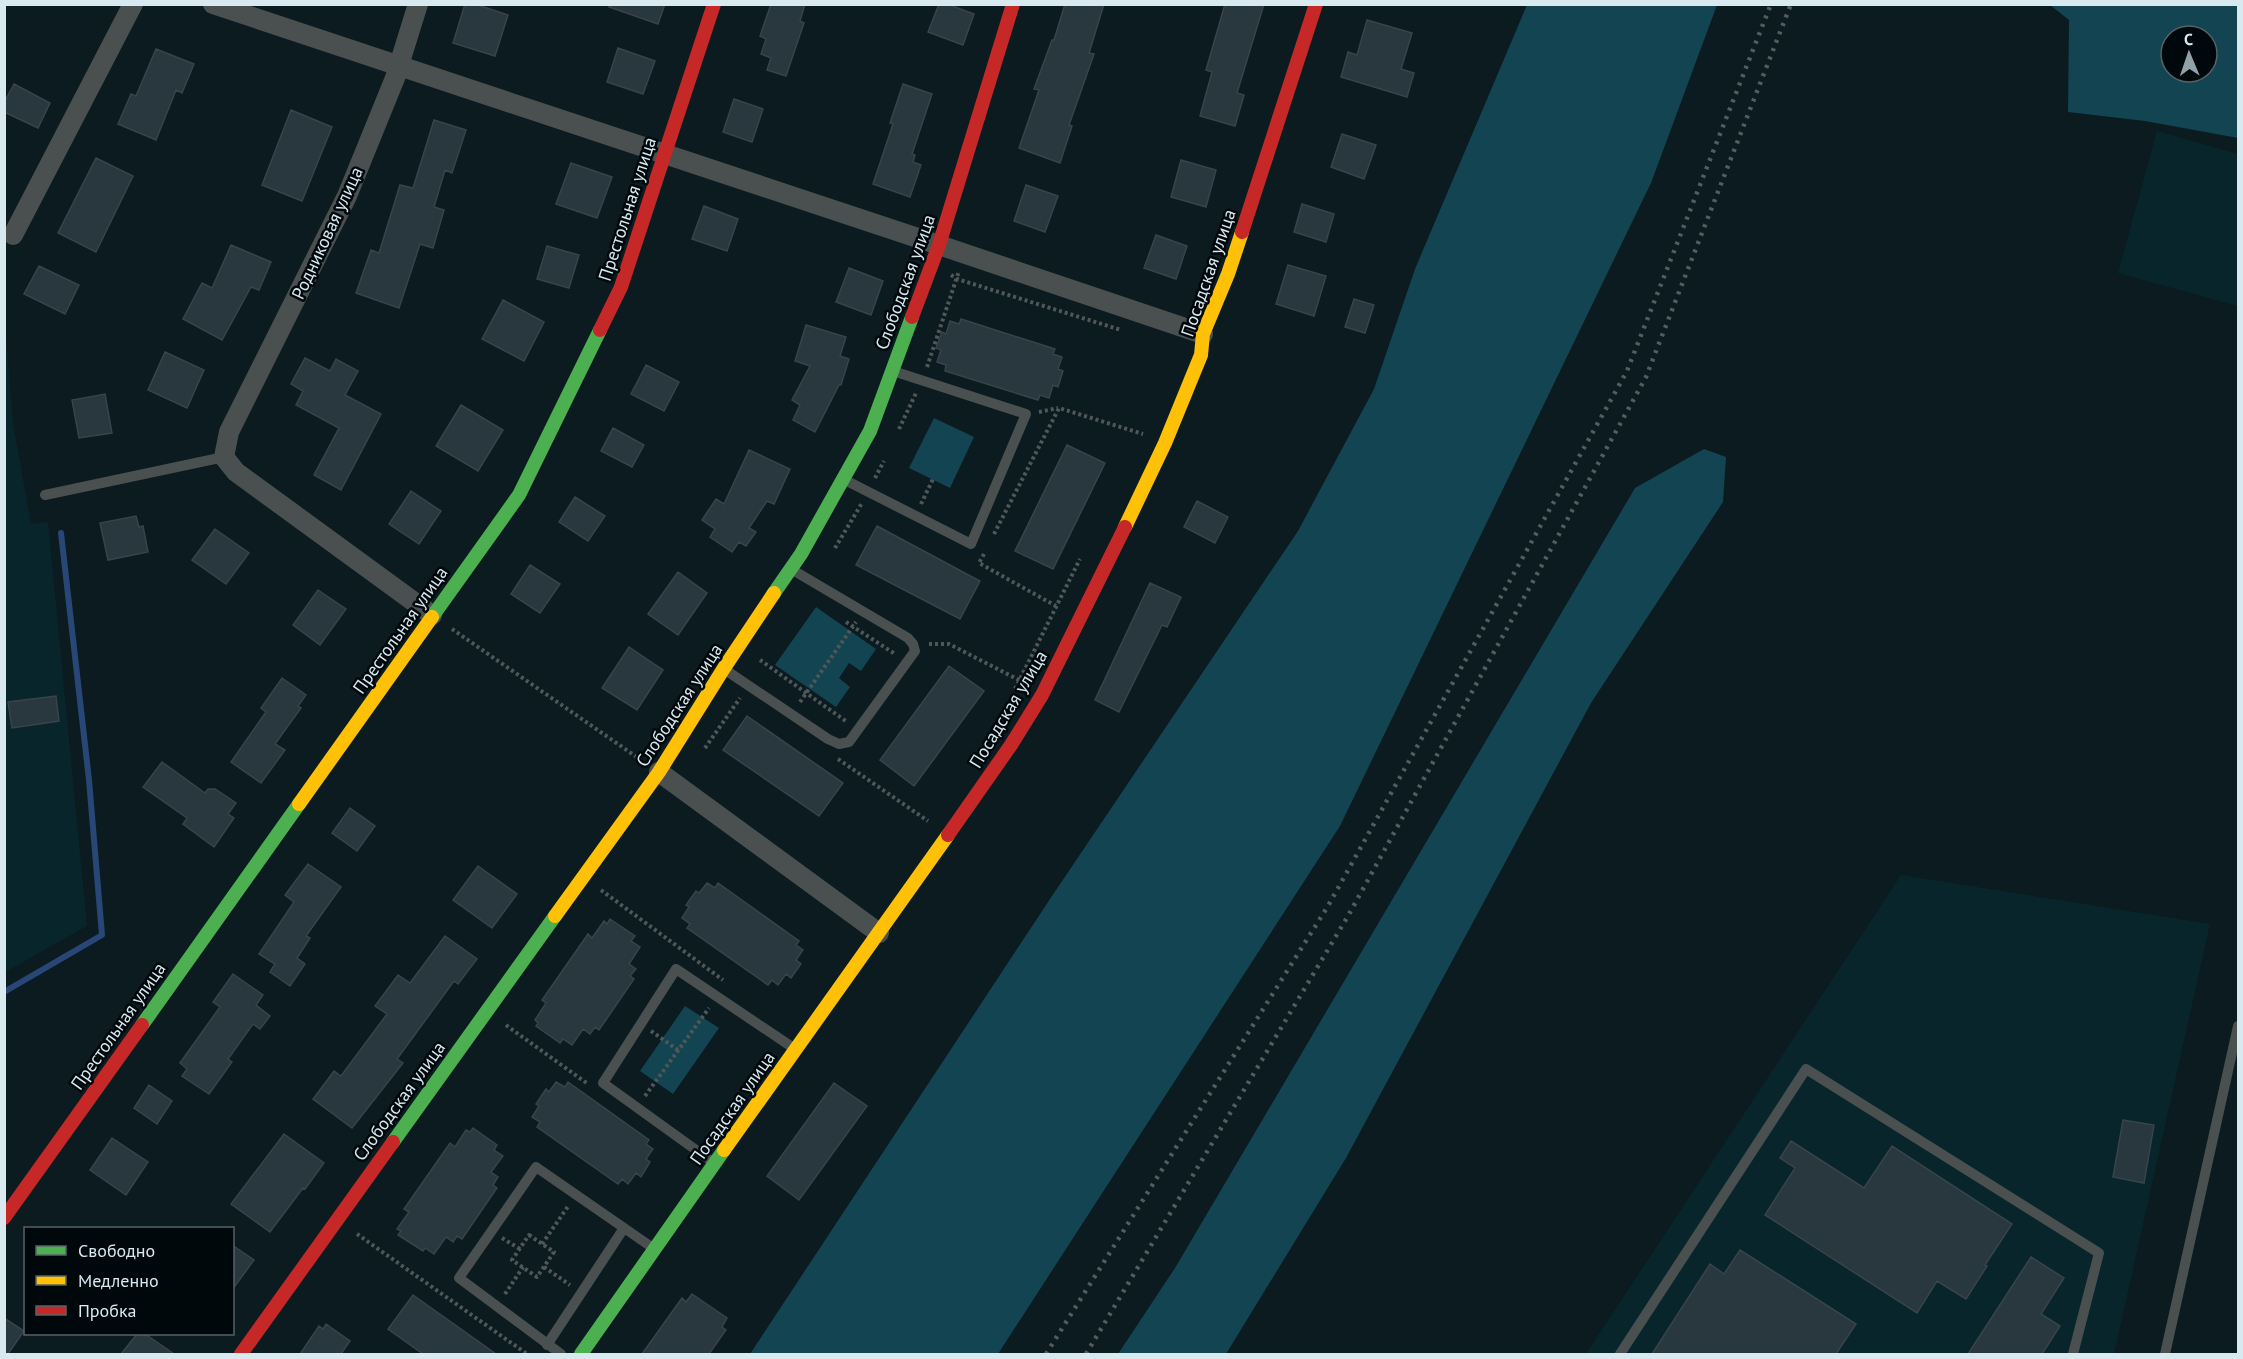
<svg xmlns="http://www.w3.org/2000/svg" width="2243" height="1359" viewBox="0 0 2243 1359" font-family="'PT Sans',sans-serif">
<style>
.built{fill:#08252c}
.green{fill:#134451;fill-rule:evenodd}
.lines{fill:none;stroke-linecap:round;stroke-linejoin:round}
.stream{stroke:#284777;stroke-width:6}
.building{fill:#28383e;stroke:#38444a;stroke-width:1.5}
.path{stroke:#505759;stroke-width:4;stroke-dasharray:3 3;stroke-linecap:butt}
.lane{stroke:#4a5050;stroke-width:10}
.street{stroke:#4a5050;stroke-width:20}
.fast{stroke:#4caf50;stroke-width:14}
.slow{stroke:#ffc107;stroke-width:14}
.jam{stroke:#c62828;stroke-width:14}
.rail{stroke:#535c5e;stroke-width:4.5;stroke-dasharray:3 6;stroke-linecap:butt}
.labels{text-anchor:middle;dominant-baseline:central;stroke-width:5;stroke-linejoin:round;paint-order:stroke}
.street-label{font-size:18px;fill:#d8e9ef;stroke:#01080c}
</style>
<rect width="100%" height="100%" fill="#0b1b20"/>
<path class="built" d="M2157,131L2238,154V306L2118,273Z
M4,310L13,423L31,524L48,522L87,926L5,972Z
M1901,875L2210,924L2114,1354H1586Z"/>
<path class="green" d="M1527,5H1717L1651,183L1340,826L998,1354H750L1052,896L1298,531L1374,389L1415,269Z
M2050,5H2238V138L2145,121L2068,112L2069,20ZM2171,36H2207V72H2171Z
M934,418L974,437L950,488L909,468Z
M1704,449L1726,457L1723,502L1591,703L1346,1158L1226,1354H1118L1175,1268L1635,488Z
M816,607L876,649L861,671L849,663L839,678L850,687L836,707L775,665Z
M685,1006L719,1028L673,1094L640,1071Z"/>
<g class="lines">
<path class="stream" d="M4,992L102,935L89,780L61,533"/>
</g>
<path class="building" d="M465,4H475L508,15L495,56L453,43Z
M609,4H665L658,24L609,7Z
M771,4H805L800,21L804,23L786,76L767,70L771,58L761,54L766,39L760,36Z
M939,4H947L974,14L963,45L928,32Z
M1065,4H1104L1089,53L1094,54L1069,125L1072,126L1060,163L1019,148L1039,90L1034,89L1052,40H1054Z
M1225,4H1264L1237,93L1244,95L1235,126L1200,116L1212,72L1206,70Z
M1367,20L1412,33L1401,69L1414,73L1407,97L1341,77L1348,52L1357,55Z
M618,48L655,61L643,94L607,82Z
M156,49L194,64L182,93L176,90L156,140L118,124L131,94L136,96Z
M14,84L50,103L38,128L4,112V103Z
M903,84L932,94L912,154L915,155L913,162L921,165L910,197L873,184L893,124L890,123Z
M734,99L763,109L752,142L723,132Z
M291,110L332,127L302,201L262,185Z
M434,120L466,130L452,173L445,170L434,207L444,210L433,248L420,244L399,308L356,293L371,250L379,253L400,185L413,188Z
M1342,134L1376,145L1364,179L1331,167Z
M96,158L133,176L96,252L58,233Z
M1181,160L1216,170L1206,207L1171,197Z
M571,163L612,177L597,218L556,204Z
M1026,185L1058,196L1045,232L1014,221Z
M1302,204L1334,214L1326,242L1294,232Z
M704,206L738,219L727,251L692,239Z
M1156,235L1187,246L1176,279L1144,268Z
M231,245L271,262L259,290L251,287L222,340L183,319L202,283L212,288Z
M547,246L579,255L569,288L537,279Z
M1288,265L1326,276L1314,316L1276,304Z
M39,266L79,285L65,314L24,294Z
M849,268L883,281L871,315L836,302Z
M1354,299L1374,305L1365,333L1345,327Z
M503,300L544,322L524,361L482,339Z
M961,319L1055,349L1053,354L1062,357L1058,369L1063,371L1058,387L1053,385L1049,398L1040,395L1038,400L945,371L946,365L937,362L941,350L936,348L942,332L946,334L950,321L959,324Z
M806,325L846,337L840,356L849,359L841,385H839L815,432L793,420L800,405L792,400L810,366L795,361Z
M165,352L204,370L187,408L148,390Z
M305,358L330,371L336,359L358,371L345,395L381,414L341,490L314,475L339,428L296,405L303,391L291,384Z
M646,365L679,382L664,411L631,394Z
M105,394L112,433L79,438L72,400Z
M461,405L503,430L478,471L436,446Z
M613,428L644,445L632,467L601,451Z
M1067,445L1105,463L1053,569L1015,551Z
M749,450L790,469L774,504L767,501L749,528L756,532L746,546L739,542L732,552L710,537L715,529L702,520L716,499L724,504Z
M411,491L441,511L419,544L389,524Z
M575,497L605,516L588,541L559,522Z
M1197,501L1228,517L1215,543L1184,527Z
M136,516L139,527L143,526L148,552L108,560L100,523Z
M877,526L980,581L960,619L856,565Z
M215,529L249,553L226,584L192,560Z
M530,565L560,584L540,613L511,594Z
M678,572L707,593L678,635L648,614Z
M1150,583L1181,597L1167,627L1162,625L1119,712L1095,700Z
M318,590L346,609L320,645L293,625Z
M629,647L663,670L637,710L602,688Z
M949,666L984,691L914,786L880,760Z
M282,678L306,695L298,706L301,708L275,744L285,750L261,783L231,762L266,712L261,708Z
M56,696L59,721L12,728L8,702Z
M747,716L843,783L819,816L723,750Z
M162,762L205,793L208,789H215L236,803L228,814L234,818L214,847L183,824L187,818L143,787Z
M350,808L375,826L357,851L332,833Z
M308,864L341,887L306,936L310,938L297,958L305,964L290,986L270,972L275,964L259,954L294,902L285,895Z
M478,866L517,894L492,928L453,900Z
M707,883L715,888L718,883L799,941L796,945L803,950L796,960L801,964L791,978L786,974L778,985L772,980L768,985L687,928L690,924L682,918L689,907L686,905L696,891L699,893Z
M610,919L635,936L631,941L640,947L629,964L636,969L630,976L634,979L599,1030L595,1027L590,1034L583,1029L572,1045L563,1039L560,1043L536,1026L538,1023L535,1020L546,1003L542,1000L588,934L592,938L604,921L607,924Z
M445,936L477,959L458,984L454,981L397,1059L403,1063L352,1128L313,1099L334,1071L341,1076L387,1014L375,1006L398,975L410,983Z
M233,974L263,995L256,1005L270,1016L260,1029L253,1024L228,1059L232,1062L209,1094L182,1076L187,1069L180,1063L220,1007L213,1002Z
M556,1082L565,1087L568,1082L649,1140L646,1144L653,1149L646,1159L650,1162L641,1177L636,1173L628,1184L622,1179L618,1184L537,1127L540,1122L532,1117L539,1106L536,1104L546,1089L549,1092Z
M834,1083L867,1106L799,1200L767,1176Z
M149,1085L172,1101L157,1124L134,1108Z
M2123,1120L2154,1125L2144,1183L2113,1177Z
M473,1128L497,1145L494,1150L503,1156L491,1172L498,1177L493,1185L497,1188L462,1239L457,1236L453,1242L446,1237L434,1254L425,1248L423,1251L398,1235L401,1231L397,1229L409,1212L404,1209L450,1143L455,1147L466,1130L470,1132Z
M284,1134L324,1163L305,1189L303,1188L270,1232L231,1204Z
M112,1138L148,1162L126,1195L90,1170Z
M1791,1141L1864,1188L1892,1146L2012,1224L1985,1265L1987,1266L1966,1299L1937,1281L1917,1313L1765,1215L1795,1168L1780,1158Z
M232,1245L254,1260L232,1290Z
M1740,1250L1856,1324L1836,1354H1652L1710,1264L1724,1274Z
M2031,1257L2064,1278L2041,1314L2060,1326L2042,1354H1968Z
M692,1294L727,1318L722,1327L726,1330L709,1354H642L682,1298L686,1302Z
M413,1295L496,1354H423L388,1329Z
M4,1318L24,1331L8,1354H4Z
M326,1324L350,1341L341,1354H300L319,1326L323,1329Z
M137,1334H145L174,1354H121Z"/>
<g class="lines">
<path class="path" d="M951,275L957,279L1121,330
M927,367L959,271
M1039,412L1058,408
M899,429L916,393
M875,478L884,461
M921,504L933,479
M994,534L1059,408L1143,434
M835,548L862,503
M984,554L979,563L1056,606
M846,622L895,654
M452,629L641,760
M929,644H949L1021,681
M760,660L847,722
M1015,689L1080,559
M800,702L856,622
M705,748L740,698
M838,759L928,821
M601,890L723,980
M506,1025L588,1084
M651,1031L678,1050
M645,1096L709,1008
M357,1234L527,1354
M529,1235L554,1252L537,1277L512,1260Z
M502,1238L520,1249
M542,1244L569,1205
M544,1267L570,1285
M505,1294L523,1267"/>
<path class="lane" d="M843,479L971,544L1026,414L893,371
M45,495L224,457
M724,669L828,739L839,744L849,742L915,651L913,644L908,638L791,569
M714,1163L603,1083L676,969L795,1049
M547,1345L624,1228
M561,1354L459,1278L536,1167L653,1248
M1620,1354L1806,1069L2099,1253L2073,1354
M2165,1354L2238,1026"/>
<path class="street" d="M213,4L939,245L1203,334
M418,4L395,78L347,196L229,432L224,457L236,472L432,615
M13,235L133,4
M659,772L879,933"/>
<path class="fast" d="M774,593L801,554L870,431L912,317
M432,617L519,495L600,330
M142,1025L299,804
M393,1142L555,916
M581,1354L724,1150"/>
<path class="slow" d="M1125,527L1165,443L1201,355L1203,334L1228,274L1242,232
M299,804L432,617
M555,916L659,772L724,668L774,593
M724,1150L948,835"/>
<path class="jam" d="M1242,232L1316,4
M912,317L939,245L1013,4
M600,330L621,287L714,4
M948,835L1011,745L1042,695L1125,527
M4,1218L142,1025
M241,1354L393,1142"/>
<path class="rail" d="M1046,1354L1328,906L1627,371L1771,4
M1086,1354L1348,916L1646,377L1791,4"/>
</g>
<g class="labels">
<g class="street-label">
<text transform="translate(627 209) rotate(-72)">Престольная улица</text>
<text transform="translate(327 233) rotate(-65)">Родниковая улица</text>
<text transform="translate(1208 273) rotate(-71)">Посадская улица</text>
<text transform="translate(905 282) rotate(-70)">Слободская улица</text>
<text transform="translate(400 630) rotate(-55)">Престольная улица</text>
<text transform="translate(679 705) rotate(-57)">Слободская улица</text>
<text transform="translate(1008 709) rotate(-59)">Посадская улица</text>
<text transform="translate(118 1026) rotate(-55)">Престольная улица</text>
<text transform="translate(399 1101) rotate(-54)">Слободская улица</text>
<text transform="translate(732 1108) rotate(-55)">Посадская улица</text>
</g>
</g>
<rect width="2243" height="1359" fill="none" stroke="#d8e9ef" stroke-width="12"/>
<rect x="24" y="1227" width="210" height="108" fill="#01080c" stroke="#576267" stroke-width="1.5"/>
<rect x="36" y="1246" width="30" height="9" fill="#4caf50" stroke="#576267" stroke-width="1.5"/>
<text x="78" y="1257" font-size="18" fill="#d8e9ef">Свободно</text>
<rect x="36" y="1276" width="30" height="9" fill="#ffc107" stroke="#576267" stroke-width="1.5"/>
<text x="78" y="1287" font-size="18" fill="#d8e9ef">Медленно</text>
<rect x="36" y="1306" width="30" height="9" fill="#c62828" stroke="#576267" stroke-width="1.5"/>
<text x="78" y="1317" font-size="18" fill="#d8e9ef">Пробка</text>
<g transform="translate(2189 54) rotate(358)"><circle r="28" fill="#01080c" stroke="#576267" stroke-width="1.5"/>
<path d="M0-4.5L10 22L0 15L-10 22Z" fill="#90a1a7"/>
<text y="-9" font-size="16" font-weight="bold" text-anchor="middle" fill="#d8e9ef">С</text>
</g>
</svg>
